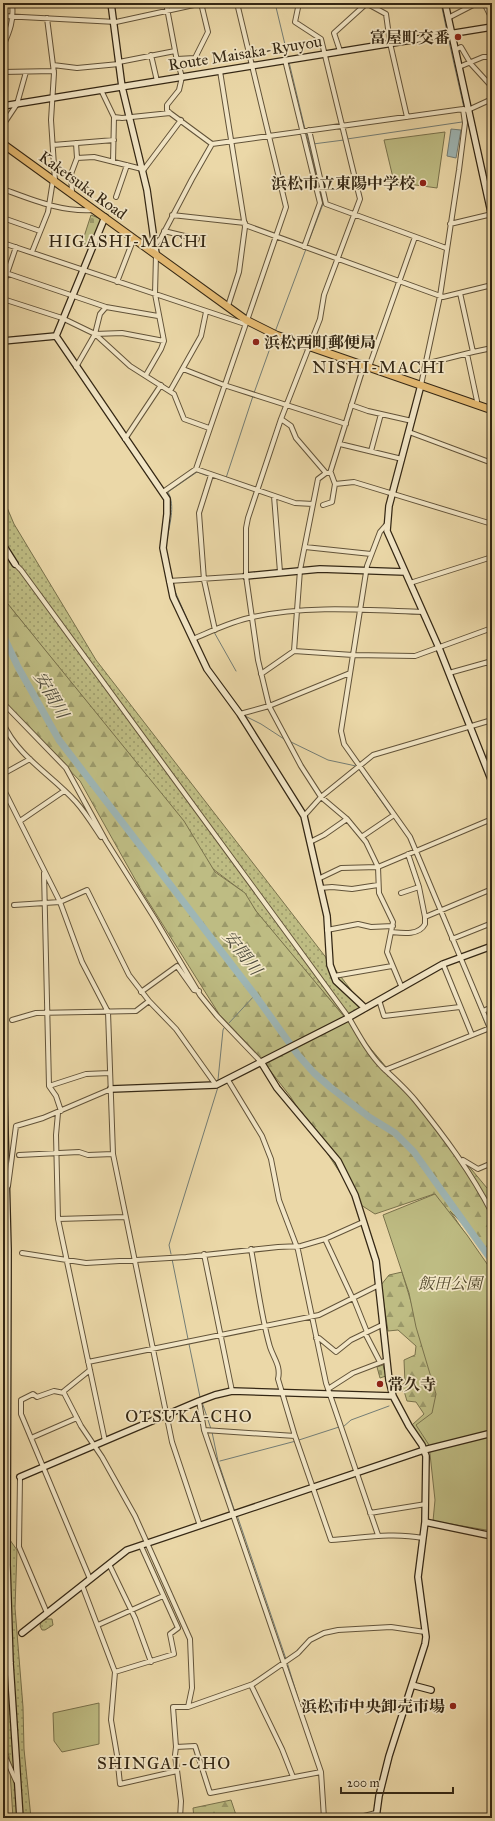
<svg xmlns="http://www.w3.org/2000/svg" width="495" height="1821" viewBox="0 0 495 1821" font-family="'IM FELL Great Primer','Noto Serif JP',serif">
<style>
.grass{fill:url(#grass-dots);stroke:#79724c}
.forest{fill:url(#forest-firs);stroke:#79724c}
.cemetery{fill:url(#cemetery-stones);stroke:#79724c}
.park{fill:#bebc83;stroke:#79724c}
.water{fill:#9eb6b5;stroke:#747d75}
.lines{fill:none;stroke-linecap:round;stroke-linejoin:round}
.stream{stroke:#747d75;stroke-width:1}
.river{stroke:#9eb6b5;stroke-width:7}
.street-casing{stroke:#625339;stroke-width:6}
.secondary-casing{stroke:#342714;stroke-width:8}
.highway-casing{stroke:#342714;stroke-width:9}
.street{stroke:#f2e6c6;stroke-width:4}
.secondary{stroke:#f2e6c6;stroke-width:5.5}
.highway{stroke:#e6bc74;stroke-width:7}
.poi-dot{fill:#8f2418;stroke:#f2e6c6;stroke-width:1.5}
.labels{text-anchor:middle;dominant-baseline:central;stroke-width:3.5;stroke-linejoin:round;paint-order:stroke}
.poi-label{font-size:16px;font-weight:bold;fill:#342714;stroke:#f2e6c6;text-anchor:end}
.street-label{font-size:16px;fill:#342714;stroke:#f2e6c6}
.park-label{font-size:16px;font-style:italic;fill:#564c30;stroke:#f2e6c6}
.neighbourhood-label{font-size:17px;letter-spacing:1px;fill:#342714;stroke:#f2e6c6}
.water-label{font-size:17px;font-style:italic;fill:#4e4b3c;stroke:#f2e6c6}
</style>
<defs>
<pattern id="grass-dots" width="8" height="8" patternUnits="userSpaceOnUse"><rect width="8" height="8" fill="#bebc83"/><path d="M2 2h.1M6 6h.1" fill="none" stroke="#9b996a" stroke-width="1.8" stroke-linecap="round"/></pattern>
<pattern id="forest-firs" width="22" height="20" patternUnits="userSpaceOnUse"><rect width="22" height="20" fill="#bebc83"/><path d="M5 1l3.5 6h-7zM16 11l3.5 6h-7z" fill="#9b996a"/></pattern>
<pattern id="cemetery-stones" width="16" height="16" patternUnits="userSpaceOnUse"><rect width="16" height="16" fill="#bebc83"/><path d="M2 7V4a2 2 0 0 1 4 0v3zM10 15v-3a2 2 0 0 1 4 0v3z" fill="#9b996a"/></pattern>
</defs>
<rect width="100%" height="100%" fill="#ebd8a8"/>
<filter id="stains"><feTurbulence type="fractalNoise" baseFrequency=".005" numOctaves="4"/><feColorMatrix values="0 0 0 0 .2 0 0 0 0 .09 0 0 0 0 .02 0 0 0 .5 -.17"/></filter>
<radialGradient id="worn" r=".72"><stop offset=".6" stop-color="#630" stop-opacity="0"/><stop offset="1" stop-color="#630" stop-opacity=".3"/></radialGradient>
<path class="grass" d="M3,498L14,524L96,660L365,1008L346,1019L258,914L242,891L213,869L153,784L3,598Z
M3,1530L17,1550L15,1608L23,1707L24,1749L31,1818H13L9,1756L6,1748L3,1689Z
M46,1619H52L53,1625L45,1630H42L40,1626L41,1622Z"/>
<path class="forest" d="M3,598L184,821L215,872L245,893L256,911L492,1194V1254L450,1211L492,1273L434,1194L375,1214L361,1205L290,1096L258,1055L219,1014L141,890L80,781L10,708L3,698Z
M402,1272L445,1414L447,1435L426,1448L412,1425L424,1414L416,1402L407,1401L404,1391H396V1388L405,1383L404,1360L415,1355L416,1346L398,1330L388,1331L381,1285L389,1275Z
M231,1800L237,1818H194L193,1808Z"/>
<path class="cemetery" d="M91,215L101,219L88,249L81,246Z
M383,1365L386,1376L380,1378L377,1367Z"/>
<path class="park" d="M445,132L437,188L394,182L384,140Z
M435,1194L467,1235L492,1271V1531L433,1521L435,1500L429,1445L416,1425L432,1413L436,1394L416,1327L409,1293L383,1215Z
M99,1703V1744L62,1752L54,1741L53,1713Z"/>
<path class="water" d="M451,129L461,130L456,158L447,156Z"/>
<g class="lines">
<path class="stream" d="M275,3L288,57
M441,3L447,32
M448,37L464,108
M289,62L305,129
M306,132L323,204L307,246
M347,139L462,122
M313,144L344,140
M426,243L446,250
M275,332L306,249
M254,393L274,337
M211,477L225,481
M226,478L253,396
M167,540C169,525 176,506 168,492L197,472L208,476
M203,583L205,595
M174,589L192,630
M214,632L236,671
M197,642L210,668
M231,697L242,712
M245,716L261,724L284,739
M291,742L328,760L356,766
M358,768L391,815
M393,817L409,839L413,850
M414,853L417,859
M466,976L486,1025
M229,1023L255,995
M489,1031L492,1039
M218,1080L223,1030L224,1028
M171,1254L169,1245L218,1087
M172,1259L188,1339
M189,1344L200,1397
M202,1402L211,1429
M343,1427L351,1420L389,1406
M212,1432L218,1461L235,1512
M299,1440L339,1427
M220,1461L296,1441
M237,1515L286,1659
M287,1662L298,1698"/>
<path class="river" d="M3,635L18,667L59,740L255,995L298,1055L314,1073L330,1087L369,1117L395,1133L414,1152L492,1261"/>
<g class="street-casing">
<path id="street" d="M166,3L176,56L182,77L179,90L167,105V110L170,113
M299,3L295,22L321,39L360,199L324,295L320,319L281,419L248,518L246,528V576L258,660L269,706L301,766L321,797L347,819L366,842L378,867L379,893L393,922L387,952L402,988
M366,3L386,14L390,43L407,117
M484,3L492,19
M3,16L116,22L203,3
M47,18L54,73L51,120L55,181
M448,18L477,3
M3,46C10,31 14,20 12,3
M455,50L461,47L471,64L492,87
M340,51L334,33L366,4
M151,55L157,81
M177,59L195,58L208,32L201,3
M285,60L320,203L304,247
M119,62L175,51
M53,65L77,68L119,64
M459,67L483,57H492
M220,71L245,227L239,272L228,306
M3,72L54,71
M101,90L114,117L113,162
M114,117L122,118L170,113L212,144
M3,125L17,104L26,72
M309,130L326,204L446,248
M53,145L114,140
M77,158L94,157L142,169
M142,172L181,120
M3,189C33,200 61,212 93,210
M72,193L71,174L77,158L76,143
M116,197L127,165
M172,215L245,223
M3,218L40,231
M450,224L492,214
M245,225L443,297L492,285
M164,231L197,239
M3,243L245,324
M155,245L161,238L192,179L212,144L463,109L468,110L492,99
M32,252L48,212L53,180
M3,272L106,307L100,314L95,334L76,367
M117,282L134,238
M3,285L16,247
M3,299L62,318L95,334L130,366L174,394L184,419L209,428
M106,307L158,316
M95,334L122,333L164,341
M473,352L492,348
M467,354L477,401L476,404
M425,364L473,352L460,293
M369,367L415,237
M183,369L224,385L346,424
M146,375L161,349L164,341L155,294L156,255
M421,385L440,296L459,170L465,123L463,109
M170,391L201,336L206,312
M351,405L368,411L412,421
M281,419L291,426L296,438L326,473H331L335,484L354,482L492,524
M409,432L492,463
M125,439L161,385
M340,444L402,459
M371,451L381,414
M196,469L295,503L313,504
M330,473L364,365
M211,475L199,513L204,580L215,630
M163,492L196,469L286,207L237,3
M274,496L280,572
M323,505L332,502L335,484
M387,524L380,532L367,566L341,731L344,744L410,837L492,1033
M305,547L371,554
M15,564L21,570L349,1018C358,1034 369,1054 383,1068C394,1078 405,1088 415,1100C444,1136 471,1172 492,1213
M169,581L246,576
M410,583L492,557
M193,639C212,631 232,621 253,617C308,605 366,610 423,612
M294,651L300,570L318,479L326,473
M490,662L492,669
M449,673L492,661
M261,674L294,651L353,655L415,656L492,628
M3,703L66,768L106,841L155,919L200,995L217,1016L261,1062
M240,714L269,706L350,673
M3,723C18,757 52,775 76,802C85,812 93,825 101,837
M488,768L492,729
M3,774L30,759
M3,788L60,902L82,962L108,1012L113,1154L172,1442L200,1526
M304,816L321,797L373,755L492,720
M20,821L64,791
M363,836L394,815
M310,842L324,835L347,819
M408,854L419,887L425,917
M44,873L49,1086L56,1096L61,1111
M318,879L341,868L378,867L492,819
M320,888L332,887L352,889L378,885
M401,893L419,887
M14,905L60,902L87,890L129,975L149,1001L176,1029L216,1085
M327,930L358,924L371,927L393,926
M391,932C401,933 419,936 425,924V917L492,889
M452,939L492,923
M443,964L472,1035
M334,976L392,966
M141,992L177,966L194,990L199,991
M379,1000L384,1016L460,1007
M483,1011L492,1007
M12,1020L36,1013L136,1011L149,1001
M385,1070L490,1028
M228,1080L262,1136L271,1159L279,1200L298,1250L326,1383L378,1535
M49,1086L86,1074L110,1073
M58,1113L56,1135L58,1219L105,1441
M19,1155L79,1152L88,1155L113,1154
M463,1160L478,1169L492,1163
M8,1186L16,1126L43,1118L111,1089
M58,1219L125,1217
M325,1239L352,1297
M251,1249C257,1281 261,1316 270,1347C274,1359 281,1366 278,1379L295,1436L331,1540C362,1538 392,1532 423,1538
M22,1253L86,1263L186,1257L278,1247L301,1246L325,1239L363,1222
M204,1254L232,1391
M353,1297L367,1332
M365,1333L380,1362
M316,1338H319L336,1352L351,1340L382,1325
M88,1362L319,1315L379,1285
M328,1389L353,1373L387,1360
M64,1393V1391L90,1370
M199,1401L204,1430L321,1772L324,1818
M204,1430L295,1436
M31,1438L77,1418
M20,1477L19,1547L47,1613
M370,1513L426,1504
M109,1564L135,1618L151,1662
M90,1579L21,1414V1400L33,1394L37,1397L54,1391L64,1393L81,1426L102,1457L135,1516L190,1639L192,1688L188,1707H173L176,1747L175,1755L181,1801L180,1818
M82,1585L115,1672L111,1720L117,1755L120,1784L177,1771
M98,1625L163,1596
M115,1672L174,1654L170,1634L178,1628L141,1546
M251,1685L282,1749L293,1777
M188,1707L253,1684L298,1653L310,1640L324,1633L338,1630L391,1627L425,1632
M176,1747L195,1746L210,1793L321,1772
M3,1752L16,1781
M356,1818L376,1813"/>
</g>
<g class="secondary-casing">
<path id="secondary" d="M111,3L122,87L147,190L156,254
M445,3L492,217
M3,106L492,27
M56,336L167,499V514L163,548L173,597L207,669L240,714L304,816L327,916L330,965L336,981L365,1008
M56,336L105,217
M3,341L56,336
M421,385L389,506L387,531L439,648L492,782
M3,545L15,564
M246,576L320,569L405,572
M3,1056L8,1250L7,1565L10,1663L20,1818
M261,1062L277,1088L338,1161L355,1195L376,1261L389,1380L393,1396L409,1426L422,1445L426,1456L425,1522L418,1577L426,1637L425,1644L389,1756L379,1796L376,1818
M111,1089L216,1085L346,1019L443,964L492,946
M20,1477L199,1401L215,1395L232,1391L393,1396
M425,1522L492,1536
M22,1633L127,1550L424,1450L492,1433
M412,1685L431,1690"/>
</g>
<g class="highway-casing">
<path id="highway" d="M3,144L246,320L276,335L492,410"/>
</g>
<use href="#street" class="street"/>
<use href="#secondary" class="secondary"/>
<use href="#highway" class="highway"/>
</g>
<g class="poi-dot">
<circle cx="458" cy="37" r="4"/>
<circle cx="423" cy="183" r="4"/>
<circle cx="256" cy="342" r="4"/>
<circle cx="380" cy="1384" r="4"/>
<circle cx="453" cy="1706" r="4"/>
</g>
<g class="labels">
<g class="poi-label">
<text x="450" y="37">富屋町交番</text>
<text x="415" y="183">浜松市立東陽中学校</text>
<text x="264" y="342" text-anchor="start">浜松西町郵便局</text>
<text x="388" y="1384" text-anchor="start">常久寺</text>
<text x="445" y="1706">浜松市中央卸売市場</text>
</g>
<g class="street-label">
<text transform="translate(245 53) rotate(-9)">Route Maisaka-Ryuyou</text>
<text transform="translate(83 185) rotate(36)">Kaketsuka Road</text>
</g>
<g class="park-label">
<text x="450" y="1283">飯田公園</text>
</g>
<g class="neighbourhood-label">
<text x="128" y="241">HIGASHI-MACHI</text>
<text x="379" y="367">NISHI-MACHI</text>
<text x="189" y="1416">OTSUKA-CHO</text>
<text x="164" y="1763">SHINGAI-CHO</text>
</g>
<g class="water-label">
<text transform="translate(51 695) rotate(60)">安間川</text>
<text transform="translate(242 953) rotate(52)">安間川</text>
</g>
</g>
<rect width="495" height="1821" fill="none" stroke="#ebd8a8" stroke-width="16"/>
<rect x="4" y="4" width="487" height="1813" fill="none" stroke="#342714" stroke-width="2"/>
<rect x="8" y="8" width="479" height="1805" fill="none" stroke="#342714"/>
<path d="M341 1787v6h112v-6" fill="none" stroke="#342714" stroke-width="2"/>
<text x="347" y="1787" font-size="12" fill="#342714" stroke="#f2e6c6" stroke-width="3" paint-order="stroke">200 m</text>
<rect width="100%" height="100%" filter="url(#stains)"/>
<rect width="100%" height="100%" fill="url(#worn)"/>
</svg>
